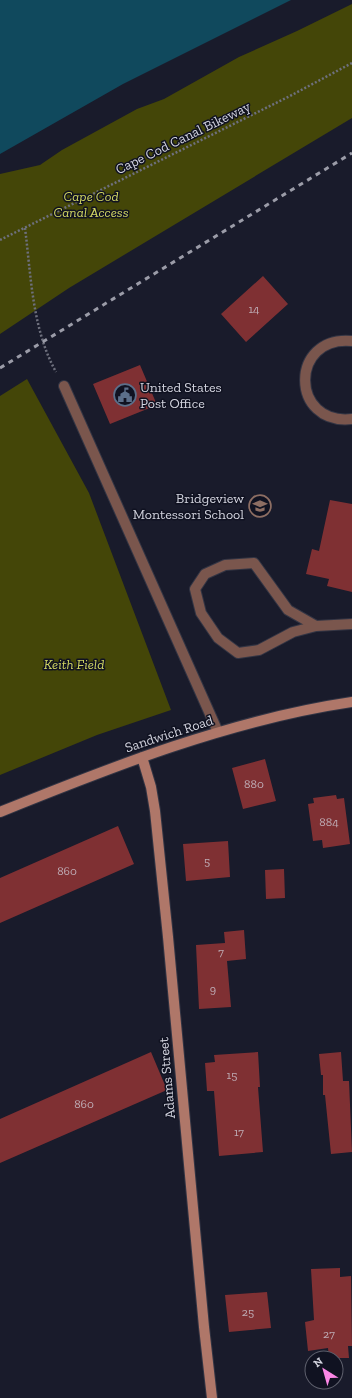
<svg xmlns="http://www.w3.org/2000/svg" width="352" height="1398" viewBox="0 0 352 1398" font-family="'Zilla Slab',serif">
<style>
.green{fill:#444608}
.water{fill:#10495d}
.building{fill:#7f3033}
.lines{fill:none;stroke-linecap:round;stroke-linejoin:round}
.lane-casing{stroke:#333544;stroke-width:12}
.street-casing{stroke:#333544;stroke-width:12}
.secondary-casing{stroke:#333544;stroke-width:12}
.path{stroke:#6e707d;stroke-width:2.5;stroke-dasharray:2 2;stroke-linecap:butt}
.lane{stroke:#7a564d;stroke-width:10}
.street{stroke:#7a564d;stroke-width:10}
.secondary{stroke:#af7769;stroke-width:10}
.rail{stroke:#9b9ca8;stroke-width:3;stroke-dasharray:5 5;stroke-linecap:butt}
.labels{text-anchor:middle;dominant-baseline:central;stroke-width:3;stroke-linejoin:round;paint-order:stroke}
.number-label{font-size:12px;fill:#beabb4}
.street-label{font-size:14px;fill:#d3d4df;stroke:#101221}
.park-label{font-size:14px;font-style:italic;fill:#d1d662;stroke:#101221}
.poi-label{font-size:14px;fill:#d3d4df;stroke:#101221;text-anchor:start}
</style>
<rect width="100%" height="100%" fill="#191b2b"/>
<path class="green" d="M352,4V118L69,288L0,334V174L40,165L62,150L137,109L164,99L239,57L297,31Z
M27,379L89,493L171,710L97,735L0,775V396Z"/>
<path class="water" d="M0,0H291L123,84L0,154Z"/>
<path class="building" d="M263,276L288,304L246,342L221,314Z
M140,365L157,405L110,424L93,384Z
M330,500L352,504V592L327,586L329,579L306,574L312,549L319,551Z
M265,759L276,801L243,809L232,768Z
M336,795L337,799L344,798L350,844L323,848L322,840L313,841L308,804L314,803L313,798Z
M118,826L134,864L0,923V878Z
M228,841L230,877L186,881L183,844Z
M284,869L285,898L266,899L265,870Z
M244,930L246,959L227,961L231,1007L199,1009L196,945L225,943L224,932Z
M151,1052L167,1090L0,1163V1119Z
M258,1052L260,1087H258L263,1152L219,1156L214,1091H207L205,1063L215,1062L214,1055Z
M341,1052L343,1081H349L352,1152L331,1154L325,1095H323V1075H321L319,1054Z
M340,1268V1277L351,1276L352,1346H348L349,1358H329L328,1348L308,1351L305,1322L314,1320L311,1269Z
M267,1292L271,1328L229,1332L225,1295Z"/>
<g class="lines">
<g class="lane-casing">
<path id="lane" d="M64,386L218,732
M316,626L288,610L254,563L225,565L205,574L195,589L201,613L218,638L238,653L259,650L293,632L316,626L352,624"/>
</g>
<g class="street-casing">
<path id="street" d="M352,341C289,335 290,426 352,419"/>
</g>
<g class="secondary-casing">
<path id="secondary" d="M142,757L151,787L155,811L168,937L204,1327L212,1398
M0,812C114,766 230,720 352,702"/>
</g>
<path class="path" d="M25,228C31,275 32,329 56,372
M0,240L290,96L352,63"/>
<use href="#lane" class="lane"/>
<use href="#street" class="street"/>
<use href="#secondary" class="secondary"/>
<path class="rail" d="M0,368L352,153"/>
</g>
<defs>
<g id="civic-ring" transform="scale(1.15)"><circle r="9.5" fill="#101221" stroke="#5c6f8a" stroke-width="1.5"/><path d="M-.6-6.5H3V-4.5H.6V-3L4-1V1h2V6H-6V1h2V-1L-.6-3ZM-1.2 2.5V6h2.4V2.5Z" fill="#5c6f8a"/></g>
<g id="school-ring" transform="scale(1.15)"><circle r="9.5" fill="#101221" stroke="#8d6e63" stroke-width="1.5"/><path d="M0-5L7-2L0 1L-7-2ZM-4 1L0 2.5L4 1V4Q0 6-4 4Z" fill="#8d6e63"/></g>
</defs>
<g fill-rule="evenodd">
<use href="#civic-ring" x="125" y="395"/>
<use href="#school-ring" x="260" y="506"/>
</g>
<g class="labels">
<g class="number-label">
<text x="254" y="309">14</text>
<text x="254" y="784">880</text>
<text x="329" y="822">884</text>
<text x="207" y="861">5</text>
<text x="67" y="871">860</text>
<text x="221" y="952">7</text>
<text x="213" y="989">9</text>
<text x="232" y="1075">15</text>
<text x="84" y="1104">860</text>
<text x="239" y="1132">17</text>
<text x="248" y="1312">25</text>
<text x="329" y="1334">27</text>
</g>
<g class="street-label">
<text transform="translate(183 138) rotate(-26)">Cape Cod Canal Bikeway</text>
<text transform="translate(169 734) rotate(-18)">Sandwich Road</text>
<text transform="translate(167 1078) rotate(-95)">Adams Street</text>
</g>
<g class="park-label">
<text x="91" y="196">Cape Cod<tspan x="91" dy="16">Canal Access</tspan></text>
<text x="74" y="664">Keith Field</text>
</g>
<g class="poi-label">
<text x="140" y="387">United States<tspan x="140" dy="16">Post Office</tspan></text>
<text x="244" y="498" text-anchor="end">Bridgeview<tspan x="244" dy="16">Montessori School</tspan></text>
</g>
</g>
<g transform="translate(324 1370) rotate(323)"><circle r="19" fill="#101221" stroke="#5e606d"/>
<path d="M0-3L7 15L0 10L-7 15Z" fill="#fb87e6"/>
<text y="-6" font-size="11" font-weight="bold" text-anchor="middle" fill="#d3d4df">N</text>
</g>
</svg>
